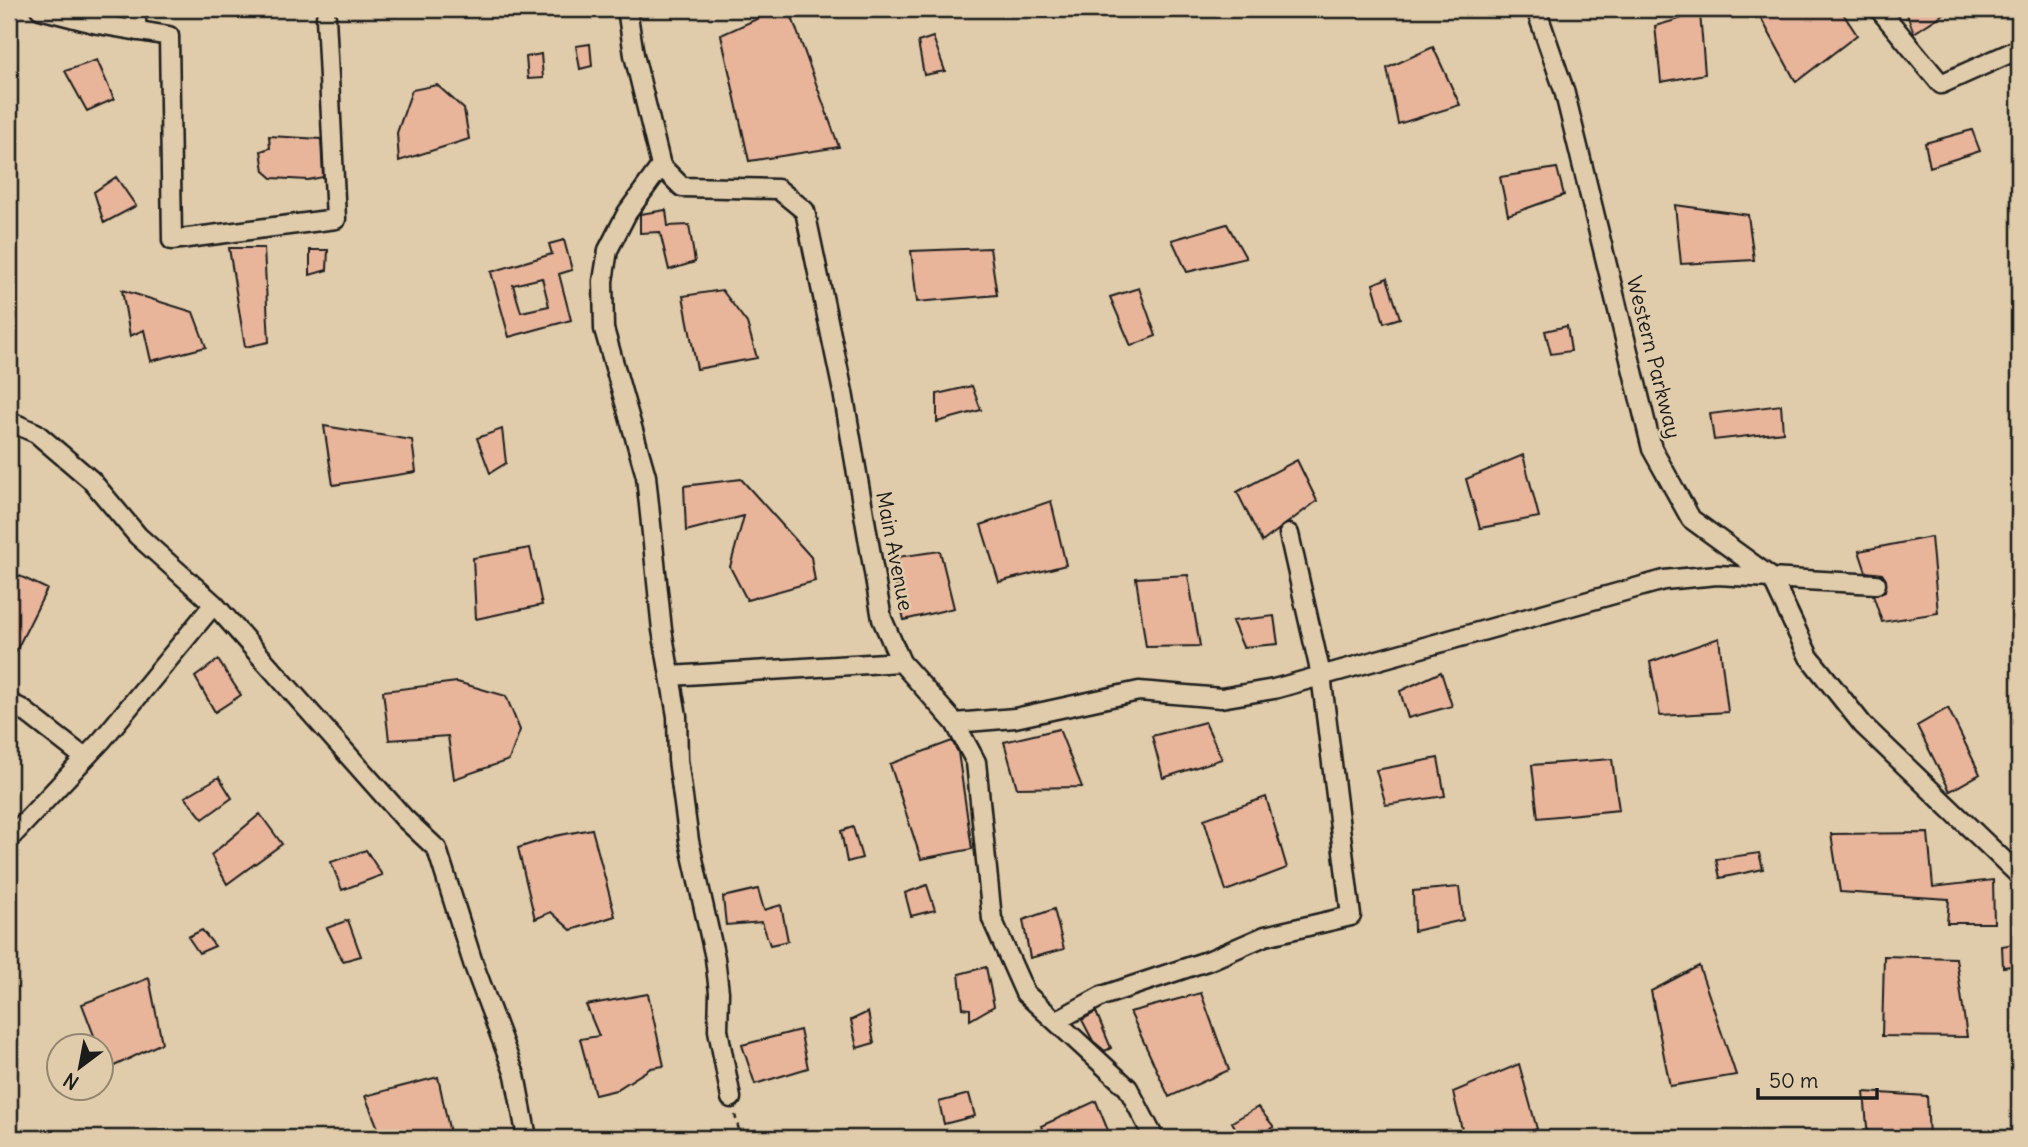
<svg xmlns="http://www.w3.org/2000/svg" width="2028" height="1147" viewBox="0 0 2028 1147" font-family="Delius,sans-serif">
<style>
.building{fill:#e8b49a;stroke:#1c1c1c;stroke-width:2;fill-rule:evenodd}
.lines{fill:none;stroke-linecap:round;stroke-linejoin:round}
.street-casing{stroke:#1c1c1c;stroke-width:23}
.path{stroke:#1c1c1c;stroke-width:2.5;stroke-dasharray:5 5;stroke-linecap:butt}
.street{stroke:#e0ccaa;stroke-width:18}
.labels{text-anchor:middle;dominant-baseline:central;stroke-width:5;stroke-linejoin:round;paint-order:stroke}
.street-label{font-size:21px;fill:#1c1c1c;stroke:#e0ccaa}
</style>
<rect width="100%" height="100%" fill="#e0ccaa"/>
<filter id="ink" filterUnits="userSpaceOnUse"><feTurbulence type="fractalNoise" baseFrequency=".0143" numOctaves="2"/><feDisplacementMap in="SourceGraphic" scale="14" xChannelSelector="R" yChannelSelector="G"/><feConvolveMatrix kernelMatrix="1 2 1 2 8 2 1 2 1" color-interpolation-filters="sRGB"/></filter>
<g filter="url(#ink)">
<path class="building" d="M779,9H789L839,147L749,161L721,35Z
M1756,9H1840L1857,35L1796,82Z
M1905,9H1951L1914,33Z
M1700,13L1705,74L1661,82L1655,26Z
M933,37L945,71L924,75L918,42Z
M590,44L592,66L580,69L576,46Z
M1433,47L1460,105L1398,124L1387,68Z
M541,54L543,78L528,79L526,57Z
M97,60L114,99L87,111L65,71Z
M437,85L464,109L469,139L399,161L397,133L412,90Z
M1972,130L1980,151L1930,167L1925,143Z
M269,136L321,139L323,177L308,180L272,178L264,171L261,151L270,148Z
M1557,168L1564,195L1508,215L1500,177Z
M116,177L136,206L104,223L94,192Z
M1675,205L1748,215L1754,260L1681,264Z
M666,210L668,226L689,225L695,262L669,270L660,232L640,233V214Z
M1227,224L1246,258L1187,272L1172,240Z
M564,240L572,270L559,274L571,320L509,337L491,272L552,254L549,244ZM542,278L549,306L521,312L513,285Z
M229,248H264L269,342L245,347Z
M990,248L997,295L917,302L911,251Z
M310,250H328L327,270L310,275Z
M1387,278L1400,318L1384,323L1373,284Z
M1139,288L1156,336L1131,346L1110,297Z
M122,290L193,312L206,347L151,361L144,330L130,336Z
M722,290L747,323L757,358L697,369L683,296Z
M1567,326L1571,351L1551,354L1545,331Z
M972,386L981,410L937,422V394Z
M1781,405L1783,432L1714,440L1710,414Z
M324,426L412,440L416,472L333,485Z
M502,429L506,463L490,473L477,438Z
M1523,455L1539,517L1480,528L1466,479Z
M1297,460L1317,501L1262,542L1237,492Z
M741,479L811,557L815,581L747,600L730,567L744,516L686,531L684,486Z
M1051,501L1066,565L999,582L981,525Z
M1931,537L1938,613L1882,622L1873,595L1885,591L1886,580L1882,574L1866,572L1859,551Z
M530,548L542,605L476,619L473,558Z
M940,551L954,608L904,620L890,558Z
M9,571L47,589L9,665Z
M1188,575L1200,646L1146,647L1136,578Z
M1274,616L1278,644L1243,647L1232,621Z
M1719,638L1728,712L1660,716L1650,662Z
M218,660L241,695L215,712L195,677Z
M1441,672L1452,706L1408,718L1400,691Z
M457,682L506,696L520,730L509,760L454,779L448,736L389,740L383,691Z
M1948,708L1980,774L1950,791L1917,726Z
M1205,722L1222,759L1163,778L1152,736Z
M1059,729L1082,787L1017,788L1004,742Z
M952,741L958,752L972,849L921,859L890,764Z
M1438,758L1445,796L1386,805L1376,770Z
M1612,759L1619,810L1538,818L1532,765Z
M219,777L232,798L203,819L185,797Z
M1266,797L1287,868L1226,891L1204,819Z
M260,814L282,844L227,884L211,855Z
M853,827L862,858L847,862L841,831Z
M592,829L615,916L571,930L551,912L535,919L518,848L555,836Z
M1928,833L1933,887L1993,880L1994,923H1947L1949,899L1840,892L1831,834Z
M366,850L382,875L342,890L331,862Z
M1759,853L1763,869L1720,878L1716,859Z
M927,885L935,910L911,916L905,893Z
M1459,887L1463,920L1414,931L1413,891Z
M758,889L764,910L781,905L788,941L770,945L762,922L726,925L723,897Z
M1054,909L1064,949L1030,958L1023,920Z
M348,920L361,956L343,961L327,928Z
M202,930L215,946L199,953L188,937Z
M2019,943V965L2003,967L2002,946Z
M1884,956L1956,958L1967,1037L1882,1036Z
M1699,966L1736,1075L1670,1086L1651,991Z
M986,967L994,1006L970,1020V1009L963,1008L959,974Z
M149,978L162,1043L108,1069L102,1046H98L82,1004Z
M1201,993L1229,1070L1169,1097L1130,1012Z
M648,994L664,1066L651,1068L616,1090L595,1095L580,1039L599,1036L586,1005Z
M868,1012L874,1043L857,1048L851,1020Z
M1096,1012L1111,1048L1105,1051L1093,1041L1082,1020Z
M800,1030L808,1068L755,1084L742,1045Z
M1519,1064L1537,1129L1511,1138H1464L1453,1092Z
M438,1077L451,1138H382L365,1096Z
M1864,1092L1927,1096L1929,1138H1868Z
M969,1094L975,1116L944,1124L939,1102Z
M1096,1101L1111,1138H1047L1041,1126Z
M1258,1107L1274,1127L1251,1138H1241L1232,1122Z"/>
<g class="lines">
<g class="street-casing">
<path id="street" d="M40,9L98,24L169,36L172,240L336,219L326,17
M135,9L137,31
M627,9L634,55L661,166L682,187L778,189L805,211L843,392L882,619L901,662L955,723L976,762L992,919L1025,993L1128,1088L1154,1138
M1536,9L1564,90L1652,449L1691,519L1772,578L1809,657L1863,725L2019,875
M1879,9L1941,84L2019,49
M661,166L627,213L608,250L603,281L604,329L646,476L662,630L677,716L678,760L689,841L715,958L719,992L718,1030L731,1098
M9,421L36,433L91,480L138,536L214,604L404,818L437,849L473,963L515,1075L527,1138
M670,676L901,662
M9,703L22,709L85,758
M955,723L1015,718L1139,691L1221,698L1274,689L1664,580L1717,575L1876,584
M9,839L102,740L214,604
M1056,1021L1102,996L1210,960L1265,936L1351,916L1321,675L1289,534"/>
</g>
<path class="path" d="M735,1115L741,1138"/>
<use href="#street" class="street"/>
</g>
</g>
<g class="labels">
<g class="street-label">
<text transform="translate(1654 357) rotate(76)">Western Parkway</text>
<text transform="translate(895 551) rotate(79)">Main Avenue</text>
</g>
</g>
<rect width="2028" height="1147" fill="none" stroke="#e0ccaa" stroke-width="35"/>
<rect x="18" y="18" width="1993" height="1112" fill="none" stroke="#1c1c1c" stroke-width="2.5" filter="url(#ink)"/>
<g transform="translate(80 1067) rotate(212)"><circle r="33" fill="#e0ccaa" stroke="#928671" stroke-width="2"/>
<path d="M0-5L12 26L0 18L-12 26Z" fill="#1c1c1c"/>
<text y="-10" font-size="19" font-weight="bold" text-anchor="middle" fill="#1c1c1c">N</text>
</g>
<path d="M1758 1088v10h119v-10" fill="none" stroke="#1c1c1c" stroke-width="3.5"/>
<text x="1769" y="1088" font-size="21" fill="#1c1c1c" stroke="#e0ccaa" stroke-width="5" paint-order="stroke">50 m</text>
</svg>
